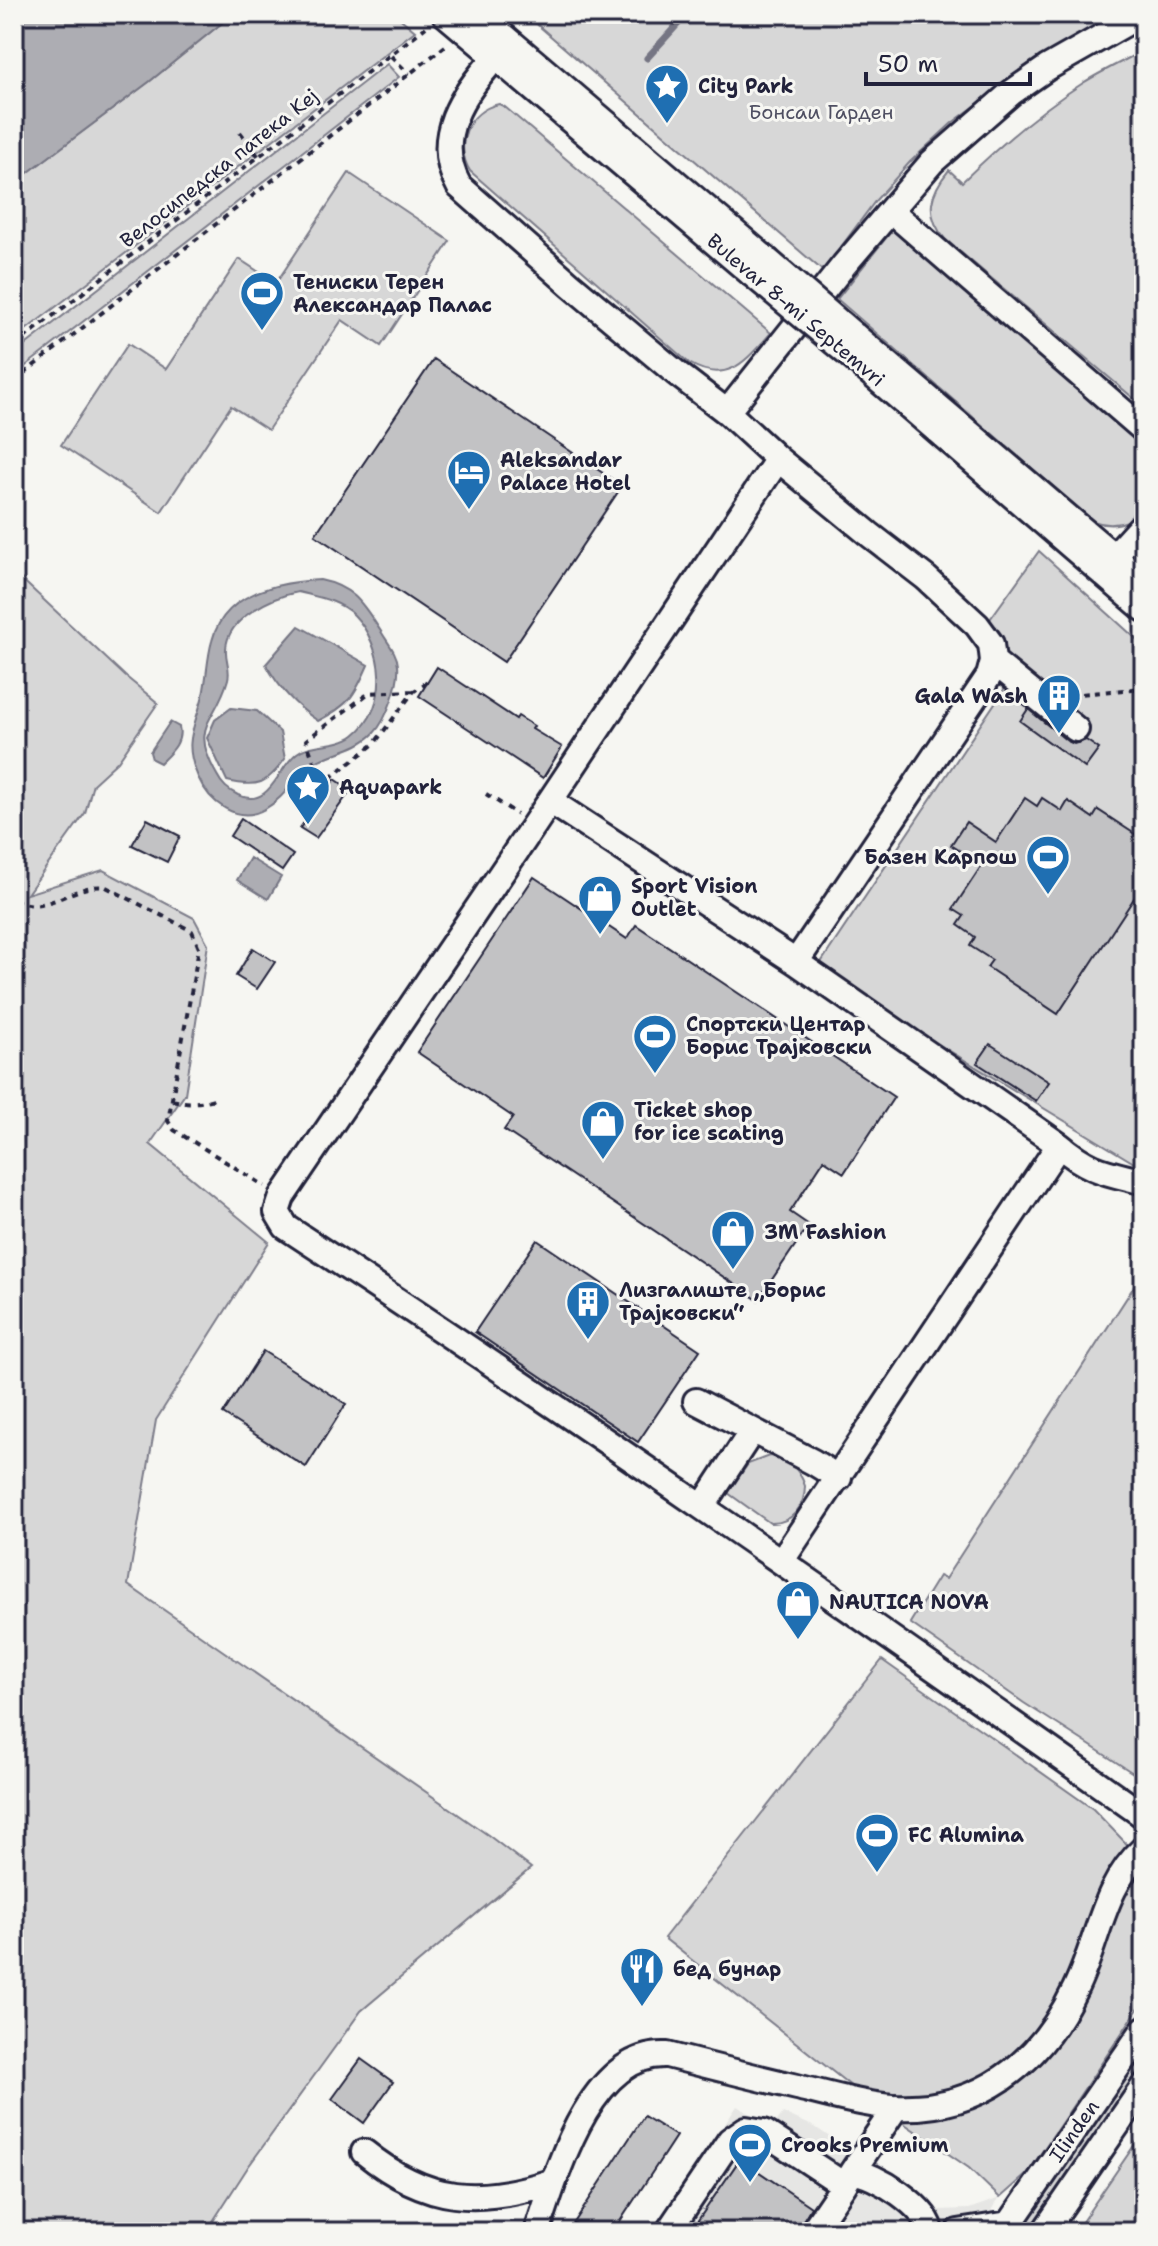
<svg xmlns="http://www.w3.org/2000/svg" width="1158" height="2246" viewBox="0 0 1158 2246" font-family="'Shantell Sans',sans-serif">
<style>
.built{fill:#e6e6e4}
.green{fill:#d7d7d7;stroke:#7c7c89;stroke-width:2}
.water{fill:#adadb3;stroke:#757583;stroke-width:2;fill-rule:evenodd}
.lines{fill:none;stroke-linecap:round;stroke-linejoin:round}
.stream{stroke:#757583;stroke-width:7}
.building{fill:#c2c2c4;stroke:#22223b;stroke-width:2}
.minor-casing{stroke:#22223b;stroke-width:30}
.path{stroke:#22223b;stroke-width:4;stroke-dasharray:6 6;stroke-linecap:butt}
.minor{stroke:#f6f6f2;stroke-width:24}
.minor-bridge-casing{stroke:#22223b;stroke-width:30;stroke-linecap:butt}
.minor-bridge{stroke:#f6f6f2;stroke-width:24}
.labels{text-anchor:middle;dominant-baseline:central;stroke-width:6;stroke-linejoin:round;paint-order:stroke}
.poi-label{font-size:20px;font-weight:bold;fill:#22223b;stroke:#f6f6f2;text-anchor:start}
.park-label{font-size:20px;fill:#4f4f62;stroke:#f6f6f2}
.street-label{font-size:20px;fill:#22223b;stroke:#f6f6f2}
</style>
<rect width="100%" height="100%" fill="#f6f6f2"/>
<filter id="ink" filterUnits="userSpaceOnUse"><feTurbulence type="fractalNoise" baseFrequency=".0125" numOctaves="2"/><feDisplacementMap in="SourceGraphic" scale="16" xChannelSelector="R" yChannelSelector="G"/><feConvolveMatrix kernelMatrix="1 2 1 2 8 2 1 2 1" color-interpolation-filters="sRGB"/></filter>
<g filter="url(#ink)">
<path class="built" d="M737,2106L772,2128L783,2113L815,2127L937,2210L969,2209L1000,2198L977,2232H653Z"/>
<path class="green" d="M233,14H395L415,31L14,339V183L149,82Z
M525,14H1119L1044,55L952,123L910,162L876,200L823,271Z
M1144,50V407L945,239C924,214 930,193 949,170L962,182C1000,145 1039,111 1083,83C1102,71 1124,61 1144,50Z
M387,64L399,77L14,375V354Z
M499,104L505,107L771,333C746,360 728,386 689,363L470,171C454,145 467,111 499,104Z
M349,173L450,241L381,346L342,320L268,430L231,406L161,512L61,445L128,344L166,369L239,259L276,283Z
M894,228L1139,441L1144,448V510C1129,524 1112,528 1093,521L837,299Z
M1039,551L1144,646V1169L816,970L1011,679L1004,643L988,622Z
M14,572L125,676L158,703L118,761L93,784L85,813L27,894L103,870L194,918L208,944L185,1094L150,1144L269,1242L156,1420L128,1585L488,1835L531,1868L361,2011L248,2167L206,2232H14Z
M1144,1271V1780L1024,1703L910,1623L939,1576L945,1579Z
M769,1456C787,1457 799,1468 805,1486C805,1506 792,1524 770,1523L728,1493L748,1464Z
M882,1660L1093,1809L1144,1862V2000L1027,2174L1000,2198L969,2168L861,2094L664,1938Z
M1144,2050C1144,2076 1051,2201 1031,2232H1020Z
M1144,2131V2232H1075Z"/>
<path class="water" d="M14,14H233L149,82L14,183Z
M320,580C355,587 364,606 382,633C388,643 397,653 398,665C400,683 386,721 374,733C355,753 323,752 305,770C292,783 282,799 265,809C237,825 209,802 198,777C182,741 195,728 203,695C207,677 207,658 212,641C224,593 278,582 320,580ZM298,592C317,597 339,600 354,615C384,646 391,706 354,735C338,747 312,742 297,753C278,767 270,810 238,795C228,790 222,785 217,775C188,724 216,723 228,679C231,669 225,660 226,649C227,618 272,597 298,592Z
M299,626L368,665C354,697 349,705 318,721C297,707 278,687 266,664Z
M231,708L257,711L280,732L285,759C267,784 258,788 227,781L207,738L215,720Z
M170,722L179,727C183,743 170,753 160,763L152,759L150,752Z
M250,858L281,877L268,899L237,880Z"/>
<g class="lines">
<path class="stream" d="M647,58L687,14"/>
</g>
<path class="building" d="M434,359L622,486L504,662L315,535Z
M437,667L516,719L518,716L534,726L532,729L562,747L543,778L419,696Z
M1028,709L1067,741L1074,744L1086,740L1099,749L1085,768L1020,721Z
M335,779L351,790L316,838L300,828Z
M1025,798L1037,806L1042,798L1062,811L1068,801L1093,818L1098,810L1144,840V883L1058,1014L987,967L992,960L970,946L975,937L958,925L964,916L953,909L982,865L951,845L966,822L996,842Z
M147,819L180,836L167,862L132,845Z
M241,819L293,855L282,871L230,836Z
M534,877L627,939L636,925L894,1097L844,1173L824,1160L790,1212L809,1225L758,1300L504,1130L513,1117L417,1052Z
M253,948L275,962L257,989L236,976Z
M990,1044L1049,1082L1036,1101L977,1063Z
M537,1240L700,1350L638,1442L475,1332Z
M263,1351L346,1404L306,1467L223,1414Z
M361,2059L393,2082L364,2123L332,2099Z
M644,2116L676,2136L613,2232H568Z
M740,2159L811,2207L797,2232H690Z"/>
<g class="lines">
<g class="minor-casing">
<path id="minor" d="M445,14L752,274
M478,14L767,260
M496,57C462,94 432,138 459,186L571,285L675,372L727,412L778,459L869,534L926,578L977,625L991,644L993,661L989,676L796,962
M891,211L1144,430
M854,335L1144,582
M846,352L1144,609
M727,412L844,265L932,162L1011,93L1047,68L1142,14
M778,459L534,825L282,1197L277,1212L286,1227C576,1417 861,1616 1144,1816
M1114,556L1144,523
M993,661L1076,729
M550,801L796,962L1059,1145L782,1560
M1059,1145C1091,1172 1106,1172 1144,1182
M696,1401L813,1462L839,1478
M703,1506L752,1431
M364,2152C427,2203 479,2206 554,2181
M852,2172L896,2107
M537,2232C556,2175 590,2051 667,2055C710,2066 754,2077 797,2087C829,2095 861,2104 893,2107C978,2112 1040,2064 1075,1989C1099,1941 1102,1886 1144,1848
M668,2232L730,2140L746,2129L764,2132L844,2185L852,2172C874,2172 930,2209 931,2232
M812,2232L844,2185
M958,2232L1009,2224
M1004,2232L1144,2029
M1044,2232L1144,2086"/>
</g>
<path class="path" d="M391,56L409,74
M240,132L259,157
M14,346L426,27
M14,381L448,44
M414,691L369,693L306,740L322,784L374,744L414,691L429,681
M1070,695L1144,688
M486,794L517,814
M14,899C46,918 73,882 106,887L192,931L199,948L168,1121L174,1130L265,1186
M172,1100C189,1104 201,1103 218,1098"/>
<use href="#minor" class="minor"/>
<g class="minor-bridge-casing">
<path id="minor-bridge" d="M767,260L854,335
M752,274L846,352"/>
</g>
<use href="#minor-bridge" class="minor-bridge"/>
</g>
</g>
<defs>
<g id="sight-pin" transform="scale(2.3)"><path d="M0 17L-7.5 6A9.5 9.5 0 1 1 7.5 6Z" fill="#1f6fb2" stroke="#f6f6f2"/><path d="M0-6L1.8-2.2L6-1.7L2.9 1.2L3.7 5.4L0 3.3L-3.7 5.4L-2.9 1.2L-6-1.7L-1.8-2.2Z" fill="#fff"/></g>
<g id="stadium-pin" transform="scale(2.3)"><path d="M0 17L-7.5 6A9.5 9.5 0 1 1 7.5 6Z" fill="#1f6fb2" stroke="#f6f6f2"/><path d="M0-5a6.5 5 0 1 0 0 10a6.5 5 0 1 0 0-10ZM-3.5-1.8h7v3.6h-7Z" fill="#fff"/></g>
<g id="hotel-pin" transform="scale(2.3)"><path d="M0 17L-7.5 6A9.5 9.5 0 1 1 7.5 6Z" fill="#1f6fb2" stroke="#f6f6f2"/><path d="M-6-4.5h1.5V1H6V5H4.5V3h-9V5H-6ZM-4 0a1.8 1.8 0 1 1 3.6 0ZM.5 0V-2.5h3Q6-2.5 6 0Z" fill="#fff"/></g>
<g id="building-pin" transform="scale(2.3)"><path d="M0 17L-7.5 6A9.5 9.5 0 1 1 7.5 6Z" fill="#1f6fb2" stroke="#f6f6f2"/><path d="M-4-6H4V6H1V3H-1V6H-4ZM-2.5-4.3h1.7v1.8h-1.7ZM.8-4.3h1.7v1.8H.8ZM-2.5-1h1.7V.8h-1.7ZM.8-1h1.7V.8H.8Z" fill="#fff"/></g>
<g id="shop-pin" transform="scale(2.3)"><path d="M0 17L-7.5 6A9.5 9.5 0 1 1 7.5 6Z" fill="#1f6fb2" stroke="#f6f6f2"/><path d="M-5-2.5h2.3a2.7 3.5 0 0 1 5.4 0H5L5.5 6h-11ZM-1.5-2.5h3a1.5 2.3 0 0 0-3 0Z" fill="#fff"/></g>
<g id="restaurant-pin" transform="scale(2.3)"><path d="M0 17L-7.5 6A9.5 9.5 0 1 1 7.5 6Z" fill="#1f6fb2" stroke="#f6f6f2"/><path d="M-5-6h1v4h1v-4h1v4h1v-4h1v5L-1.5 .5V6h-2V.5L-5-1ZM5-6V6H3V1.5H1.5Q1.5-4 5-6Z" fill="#fff"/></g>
</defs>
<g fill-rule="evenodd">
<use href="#sight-pin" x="667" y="86"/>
<use href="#stadium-pin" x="262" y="293"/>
<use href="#hotel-pin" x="469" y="472"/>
<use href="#building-pin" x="1059" y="696"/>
<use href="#sight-pin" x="308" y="787"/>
<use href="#stadium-pin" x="1048" y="857"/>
<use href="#shop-pin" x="600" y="897"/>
<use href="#stadium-pin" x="655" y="1036"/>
<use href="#shop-pin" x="603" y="1122"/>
<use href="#shop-pin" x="733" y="1232"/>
<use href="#building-pin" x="588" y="1302"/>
<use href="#shop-pin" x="798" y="1602"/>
<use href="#stadium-pin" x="877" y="1835"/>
<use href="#restaurant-pin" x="642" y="1969"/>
<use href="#stadium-pin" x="750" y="2145"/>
</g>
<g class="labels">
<g class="poi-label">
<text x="698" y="86">City Park</text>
<text x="293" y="282">Тениски Терен<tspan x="293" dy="23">Александар Палас</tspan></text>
<text x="500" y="460">Aleksandar<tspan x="500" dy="23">Palace Hotel</tspan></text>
<text x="1028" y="696" text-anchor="end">Gala Wash</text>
<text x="339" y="787">Aquapark</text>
<text x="1017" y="857" text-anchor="end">Базен Карпош</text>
<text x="631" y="886">Sport Vision<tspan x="631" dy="23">Outlet</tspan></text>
<text x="686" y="1024">Спортски Центар<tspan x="686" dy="23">Борис Трајковски</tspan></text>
<text x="634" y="1110">Ticket shop<tspan x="634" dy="23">for ice scating</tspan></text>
<text x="764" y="1232">3M Fashion</text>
<text x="619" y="1290">Лизгалиште „Борис<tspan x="619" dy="23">Трајковски“</tspan></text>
<text x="829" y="1602">NAUTICA NOVA</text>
<text x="908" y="1835">FC Alumina</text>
<text x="673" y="1969">бед бунар</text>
<text x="781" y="2145">Crooks Premium</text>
</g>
<g class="park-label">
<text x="821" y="112">Бонсаи Гарден</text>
</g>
<g class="street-label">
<text transform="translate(219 168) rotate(-38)">Велосипедска патека Кеј</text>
<text transform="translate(796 310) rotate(40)">Bulevar 8-mi Septemvri</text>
<text transform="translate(1074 2131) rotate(-55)">Ilinden</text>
</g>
</g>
<rect width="1158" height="2246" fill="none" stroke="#f6f6f2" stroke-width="48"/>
<rect x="24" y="24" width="1110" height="2198" fill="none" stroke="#22223b" stroke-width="3" filter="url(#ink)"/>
<path d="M866 72v12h164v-12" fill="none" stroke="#22223b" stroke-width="4"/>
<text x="878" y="72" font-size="24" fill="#22223b" stroke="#f6f6f2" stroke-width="6" paint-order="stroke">50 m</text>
</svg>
